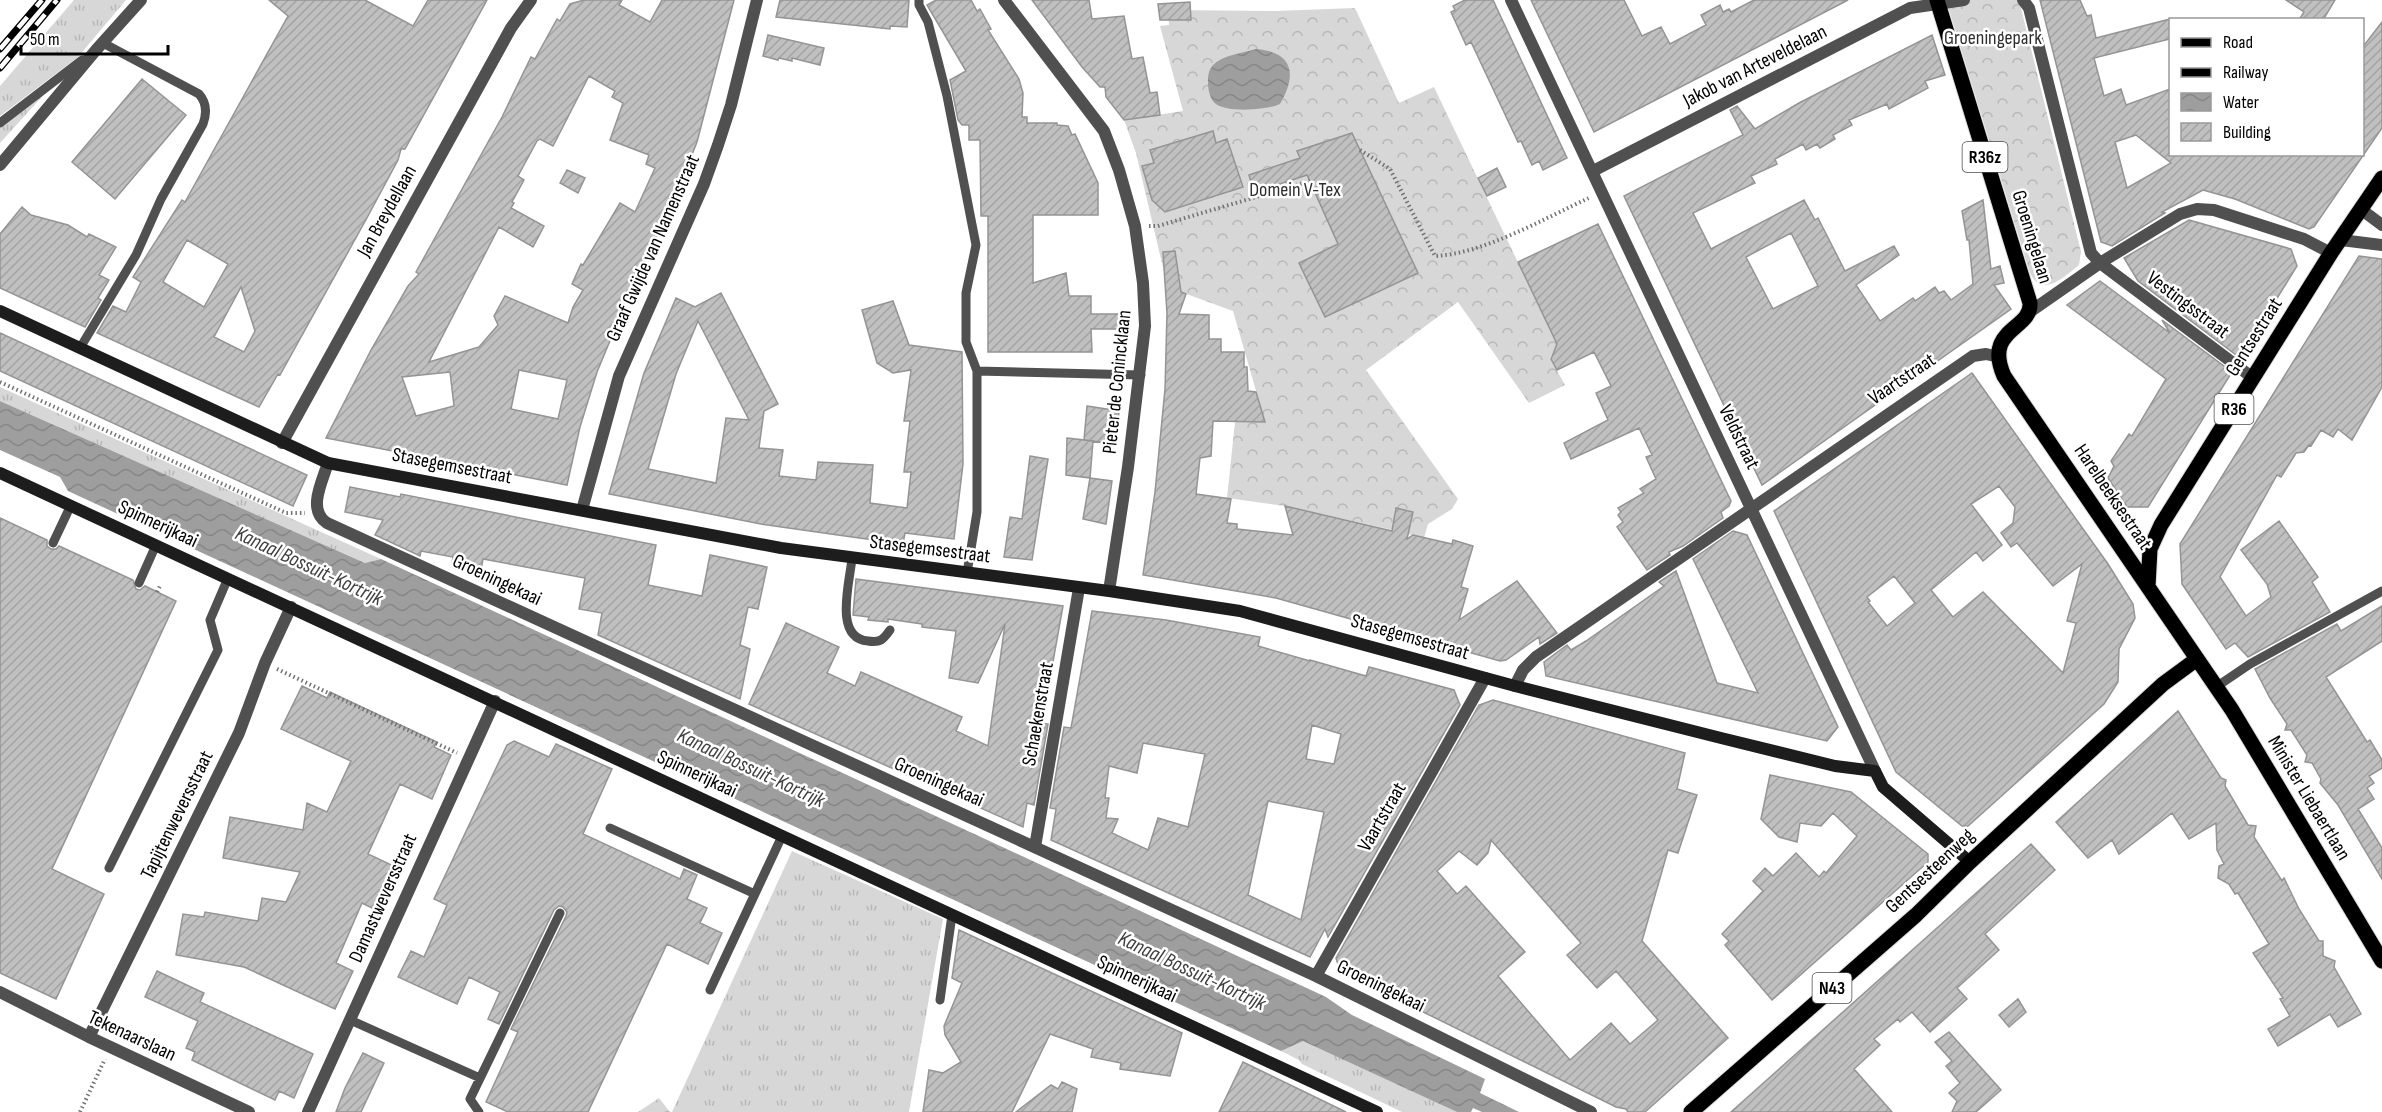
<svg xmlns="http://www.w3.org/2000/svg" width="2382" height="1112" viewBox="0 0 2382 1112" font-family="'Sofia Sans Condensed',sans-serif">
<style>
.grass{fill:url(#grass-tufts)}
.forest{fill:url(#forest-crowns)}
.water{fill:url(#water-waves)}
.building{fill:url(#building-hatch);stroke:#949494;stroke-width:1.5;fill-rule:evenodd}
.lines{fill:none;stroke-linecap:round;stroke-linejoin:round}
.primary-casing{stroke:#dbdbdb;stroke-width:17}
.path{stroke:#727272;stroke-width:4;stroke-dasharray:1.5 3;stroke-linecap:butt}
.lane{stroke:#505050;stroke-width:9}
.street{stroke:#505050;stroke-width:12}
.secondary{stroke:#1d1d1d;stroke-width:12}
.primary{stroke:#000;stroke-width:15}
.rail-casing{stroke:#000;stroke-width:7}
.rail{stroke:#fff;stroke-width:4.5;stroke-dasharray:14;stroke-linecap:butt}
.labels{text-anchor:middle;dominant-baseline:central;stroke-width:5;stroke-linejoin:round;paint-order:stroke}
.shield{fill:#fff;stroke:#4c4c4c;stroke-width:1.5}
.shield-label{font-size:18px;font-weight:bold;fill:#000}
.park-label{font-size:20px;fill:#2e2e2e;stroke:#fff}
.street-label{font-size:20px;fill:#000;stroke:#fff}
.water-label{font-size:21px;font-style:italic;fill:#3f3f3f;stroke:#fff}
</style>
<defs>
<pattern id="grass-tufts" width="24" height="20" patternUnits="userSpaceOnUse" patternTransform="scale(1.5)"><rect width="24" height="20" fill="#d7d7d7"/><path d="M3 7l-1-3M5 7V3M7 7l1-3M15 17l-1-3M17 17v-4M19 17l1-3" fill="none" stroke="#b7b7b7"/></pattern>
<pattern id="forest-crowns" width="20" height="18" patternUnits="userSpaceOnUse" patternTransform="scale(1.5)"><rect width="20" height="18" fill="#d7d7d7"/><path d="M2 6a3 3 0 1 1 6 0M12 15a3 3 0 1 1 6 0" fill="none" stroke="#b7b7b7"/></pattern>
<pattern id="water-waves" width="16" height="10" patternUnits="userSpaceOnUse" patternTransform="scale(1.5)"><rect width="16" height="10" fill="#9e9e9e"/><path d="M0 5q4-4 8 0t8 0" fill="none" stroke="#868686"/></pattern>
<pattern id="building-hatch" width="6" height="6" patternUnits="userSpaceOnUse" patternTransform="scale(1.5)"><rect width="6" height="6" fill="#c0c0c0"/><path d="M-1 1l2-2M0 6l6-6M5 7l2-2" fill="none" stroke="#a3a3a3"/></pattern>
</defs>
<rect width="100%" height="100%" fill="#fff"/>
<path class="grass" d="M74,0H126L78,57L0,116V86Z
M50,88L0,143V126Z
M0,387L381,559L365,563L0,401Z
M792,851L943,919L909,1112H672Z
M1303,1040L1457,1112H1402L1302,1064L1299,1060L1281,1051Z"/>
<path class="forest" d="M1946,0H2019L2081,252L2079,265C2064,277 2042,299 2030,273Z
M1355,8L1399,103L1434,87L1557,344L1550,358L1565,385L1529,403L1458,302L1366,370L1458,499L1452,509L1428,524L1424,538L1408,534L1413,512L1395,508L1393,530L1285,506L1227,498L1235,422H1265L1233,311L1181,292L1179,278L1164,272L1136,153L1124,120L1183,111L1160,26L1169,25L1168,10L1276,11Z
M659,1098L670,1112H638Z"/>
<path class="water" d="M1256,49C1294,52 1297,75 1280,104C1267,110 1228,113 1216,104C1210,100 1208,89 1208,83C1208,76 1208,71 1213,65C1223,55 1243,53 1256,49Z
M0,401L365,563L381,559L1326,997L1352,1015L1485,1079L1480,1093L1519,1112H1482L1473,1108L1471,1112H1457L1303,1041L1281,1051L68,491L60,477L0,450Z"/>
<path class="building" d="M269,0H365L413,26L428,0H487L405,149H401L398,160L368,216L280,375L278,374L259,407L97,333L113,306L126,312L141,282L133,277L182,200L185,202L288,16ZM187,240L228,264L204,307L163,282ZM241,287L255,331L244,352L214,337Z
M584,0H622L619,5L650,22L662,0H734L697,142L672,205L632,288L597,372L580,427L567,485L326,438L371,350L408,286L419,274L416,272L502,117L531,57L535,59L557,19L560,21L570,4ZM589,76L615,91L612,97L623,103L610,140L649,155L646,164L655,168L635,212L620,203L583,265L581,264L572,284L583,290L573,307L568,323L505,296L494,316L498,325L479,347L429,362L499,227L533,247L544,226L511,208L514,203L512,202L524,180L518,176L537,141L540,139L553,146ZM519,370L567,380L558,419L511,409ZM450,372L454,406L416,416L402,377Z
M780,0H909L907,27L890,26V29L776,17Z
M936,0H971L977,11L980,9L991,29L988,30L1019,79L1023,93L1022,117H1027V123H1057V125L1068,126L1072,135L1075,134L1098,183V215H1033V283L1066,273L1069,296H1091V314H1120V329H1091L1092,352H988V216H981L980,140H969V125H962L958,120L950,80L966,71L927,5Z
M1032,0H1089L1092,19L1124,16L1132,59L1143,57L1150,93L1157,92L1160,115L1124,120L1106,97L1105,87H1100L1082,67Z
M1465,0H1493L1567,158L1543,170L1539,161L1532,165L1521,141L1518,142L1471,42L1466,45L1451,12L1455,10L1453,6Z
M1531,0H1624L1642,36L1661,27L1670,44L1706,25L1701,15L1720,5L1723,12L1729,9L1731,12L1754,0H1848L1594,132Z
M2040,0H2080L2087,16L2091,15L2096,38L2170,19V39L2094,58L2104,96L2121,89L2126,105L2170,89V154H2362V48L2382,22V128L2314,227L2309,229L2235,199L2203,190L2162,212L2165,213L2112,246L2101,242ZM2136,135L2171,163L2127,188L2115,142Z
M2286,0H2335L2323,20H2299L2304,12Z
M1190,2L1191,20H1160L1158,4Z
M768,35L824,48L820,65L792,58V61L779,58L778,60L763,56Z
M1932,35L1945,75L1925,81L1928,88L1889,109L1887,104L1849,120L1852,125L1833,135L1835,139L1820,148L1817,144L1806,150L1803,144L1775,159L1777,164L1751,176L1755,183L1693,213L1711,249L1804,200L1815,220L1818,218L1845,271L1894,246L1899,255L1856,285L1880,321L1913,298L1915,301L1935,287L1939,293L1944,291L1951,300L1973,284L1969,240H1967L1962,211L1983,200L1991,269L2000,266L2004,283L1994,285L2011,309L1762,485L1624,196L1743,135L1730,110L1737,106L1755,129L1799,103ZM1791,233L1818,286L1773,309L1746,257Z
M142,79L186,115L115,199L72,162Z
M1213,131L1216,143L1227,139L1243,187L1165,212L1152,200L1142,166L1154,163L1150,150Z
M1352,133L1418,273L1325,317L1299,263L1338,244L1307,175L1271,187L1270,184L1253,189L1249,175L1300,158L1297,151Z
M1497,168L1506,187L1487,196L1478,178Z
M567,170L585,178L578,193L560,183Z
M22,207L31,215L68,225L87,237L89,234L116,247L99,275L109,280L98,298L101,300L85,327L0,288V234Z
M2189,220L2291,249L2297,266L2240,358L2138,281L2124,258Z
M1598,224L1731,501L1729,506L1721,512L1723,518L1683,546L1669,552L1670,555L1647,570L1617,527L1623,522L1618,515L1621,512L1618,508L1644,493L1640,489L1656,479L1646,457L1652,455L1639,428L1571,459L1564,443L1608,420L1596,393L1611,386L1594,352L1557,370L1551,359L1557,344L1518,262Z
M1175,251L1181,292L1186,294L1179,314L1209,315V339H1221V352H1244V367H1247L1248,391L1256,392L1265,422L1213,421L1211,456L1200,458L1196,494L1231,499L1227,523L1237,524V529L1293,535L1285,506L1392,531L1396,508L1413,512L1407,539L1413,535L1452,544L1453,540L1473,546L1461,587L1468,589L1459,620L1517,581L1557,633L1540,644L1539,637L1506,660L1500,661L1276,598L1143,575L1155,492L1165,389L1167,313L1163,252Z
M2359,256L2382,259V387L2352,440L2338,429L2333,437L2321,430L2311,446L2309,445L2304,452L2296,453L2281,477L2277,475L2220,577L2246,616L2271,597L2267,584L2241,550L2279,521L2318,577L2312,582L2330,612L2248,657L2235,643L2226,649L2182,584L2180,544Z
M2100,281L2170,333L2162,320L2232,372L2148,507H2127L2108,478L2114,466L2111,461L2129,434L2132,436L2166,379L2067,305Z
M721,293L778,404L764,411L759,448L783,450L779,476L816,480L818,462L873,465L870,503L907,508L911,472H904L910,421H904L911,370L893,373L877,363L862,310L893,301L909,345L962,352L963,464L954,539L905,533L903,544L852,537L761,524L609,494L644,373L676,298L695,307ZM698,321L749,420L726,418L716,483L648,469L676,374Z
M0,333L307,475L293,506L0,371Z
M1972,373L2108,564L2133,604L2135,618L2119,649L2118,682L2104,704L1968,826H1962L1896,772L1774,511ZM1999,486L2015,507L2013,523L2001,533L2011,547L2017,543L2053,586L2082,564L2067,621L2076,623L2063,673L1983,592L1953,617L1931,590L1976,552L1983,561L2002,545L1971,504ZM1894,576L1915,603L1887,626L1868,602L1870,601L1867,597Z
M1087,406L1119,411L1116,444L1084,440Z
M1067,438L1093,441L1090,478L1112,481L1106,524L1083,519L1090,478L1066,475Z
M1030,456L1048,459L1032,560L1004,557L1010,517L1022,519Z
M350,487L400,497L401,494L656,545L648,585L702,596L710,555L767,567L758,609L748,607L740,645L750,649L740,699L598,635L602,613L579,609L585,578L483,559L481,570L452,564L453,557L421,551L420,556L375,535L383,520L345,512Z
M0,518L47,540V546L51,549H56L59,546L133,580L136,589L140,590L145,586L176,601L52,869L104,894L56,999L0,973Z
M1733,531L1747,535L1838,727L1827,741L1546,676L1544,662L1567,645L1571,650L1586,641L1664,586L1659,582L1676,571L1717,683L1758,693L1693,559Z
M856,579L1063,606L1042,723L1048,724L1034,805L1027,803L1023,827L749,704L786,623L839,647L827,673L855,686L861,672L962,717L956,731L988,746L1005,624L978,683L949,678L956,631L922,627V624L888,619V622L868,620L869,617L853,615Z
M2382,606V641L2326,677L2367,742L2370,740L2382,760V768L2369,776L2374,783L2367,788L2374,799L2358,809L2382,848V879L2338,805L2320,783L2321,779L2312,763L2305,762L2307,755L2291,730H2285L2287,724L2270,698L2255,669L2337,624L2341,631Z
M1092,611L1166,620L1260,637L1258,646L1310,661V660L1366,676L1369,667L1454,690L1460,705L1328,937L1325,929L1310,957L1051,840L1056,809L1050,808L1064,727L1071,728ZM1312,725L1341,734L1334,764L1306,759ZM1143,743L1205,754L1188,827L1158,818L1148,850L1112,833L1118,819L1106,818L1109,798H1105L1109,766L1137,773ZM1268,801L1324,812L1301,920L1248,895Z
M302,686L327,698L330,692L351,702L437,742L434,747L451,755L432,799L400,784L368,854L400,869L380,912L362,903L336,963L353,971L335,1009L244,967L176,955L183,914L204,917L205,912L258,921L262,898L286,902L300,872L223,858L230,817L303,830L307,803L327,812L351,761L281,729Z
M1493,700L1685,753L1677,789L1697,795L1678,853L1668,850L1642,941L1728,1038L1645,1112H1628L1626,1109L1616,1107L1340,971L1336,958L1479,705ZM1491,840L1581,943L1567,955L1597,988L1616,971L1658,1020L1630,1044L1611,1023L1570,1060L1498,976L1525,952L1466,886L1457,894L1437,871L1459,851L1477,865L1488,853Z
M2178,711L2221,778L2226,780L2225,786L2248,825L2256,826L2254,837L2282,881L2284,878L2299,909L2319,941H2323V956L2335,961L2334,967L2361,1014L2338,1027L2330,1014L2278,1046L2268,1029L2290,1016L2280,999L2283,998L2253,953L2269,944L2238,893L2235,894L2229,884L2218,878L2219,866L2224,864L2217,850L2216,823L2189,839L2172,813L2119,854L2112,840L2088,858L2056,822Z
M514,741L549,757L556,744L612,769L583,834L680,879L684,869L697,875L687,899L707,908L700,923L722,933L708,964L667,944L588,1112H508L486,1102L518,1032L511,1029L566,916L567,912L563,907L559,906L554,910L499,1024L488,1019L500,992L469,977L457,1004L398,977L411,951L424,957L447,905L434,899L507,745Z
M1770,775L1851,792L1928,854V862L1772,1000L1725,945L1729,941L1722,934L1763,891L1753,881L1765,868L1773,876L1796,853L1819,877L1824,871L1826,873L1857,836L1833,813L1821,826L1800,823L1797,842L1779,837L1761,819Z
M2031,844L2055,870L1985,934L1999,950L1957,988L1967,999L1930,1032L1912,1012L1900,1022L1898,1019L1874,1039L1880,1045L1854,1069L1892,1112H1731Z
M959,930L1182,1033L1170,1076L1120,1069L1121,1063L1091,1057L1093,1049L1050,1034L1012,1112H923L929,1070L943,1073L961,1062L945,1035L944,1026L962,983L952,978Z
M157,971L204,993L200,1002L313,1054L294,1098L279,1091L275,1100L192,1060L195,1052L186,1048L198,1021L145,997Z
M2018,999L2026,1012L2009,1027L1999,1015Z
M1949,1032L2001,1090L1976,1112H1952L1957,1101L1949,1093L1960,1083L1946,1066L1952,1061L1935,1042Z
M363,1053L384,1063L361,1112H336L345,1088Z
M1243,1062L1346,1112H1219Z
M1062,1082L1077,1089L1072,1112H1016L1051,1085L1058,1089Z"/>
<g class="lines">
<g class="primary-casing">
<path id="primary" d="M1937,0L2030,303C2032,330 1983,328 2004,376L2232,710L2382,961
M2148,586L2150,549L2161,525L2331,253L2382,178
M1691,1112L1916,915L1970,862L2163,684L2197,659"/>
</g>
<path class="path" d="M1360,150L1390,169L1435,256C1483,254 1545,218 1589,198
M1149,226H1158L1310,181
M0,382L286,513H305
M157,592L160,586
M277,669L457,753
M80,1112L105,1059"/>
<path class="lane" d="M919,0V5L928,22L947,96L976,245L966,293V342L977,371V512L967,573
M0,123L82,60
M80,348L136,255L161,199L203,124C207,113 207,103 199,94L103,43
M977,371L1141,375
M53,543L71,505
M852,558C850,582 833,638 868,641C880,643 883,640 890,630
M139,583L156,545
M2216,687L2250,664L2382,591
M610,828L755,894
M109,868L218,650L210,620L228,578
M710,990L782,836
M940,1000L952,915
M350,1020L480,1078
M479,1112L470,1099L560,913"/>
<path class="street" d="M1004,0L1104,131L1119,170L1135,226L1143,283L1145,326L1128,467L1109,591
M1511,0L1875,771
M2023,0L2029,8L2091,253L2100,263L2253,378
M0,165L96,50L141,0
M1593,171L1910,8L1964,0
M2362,210L2382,225
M2341,240L2382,245
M2031,311L2100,263L2180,214L2197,209L2214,210L2304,239L2331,253
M282,443L511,28L531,0
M328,463C322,482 307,510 327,523L1316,976L1591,1112
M582,510L619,376L704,184L718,145L731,105L757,0
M1515,686L1523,670L1536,657L1973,356L1986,354L1999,357
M1035,847L1079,588
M1316,976L1485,678
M0,992L89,1037L249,1112
M89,1037L239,733L265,663L291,607
M308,1112L495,701"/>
<path class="secondary" d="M0,311L328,463L781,548L1109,591L1240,611L1515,686L1721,738L1835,766L1875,771L1883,787L1970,862
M0,473L1377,1112"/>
<use href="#primary" class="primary"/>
<g class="rail-casing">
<path id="rail" d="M0,49L42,0
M0,68L57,0"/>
</g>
<use href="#rail" class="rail"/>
</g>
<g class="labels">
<g class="shield">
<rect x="1962.5" y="142" width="45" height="30" rx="4.5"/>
<rect x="2214.5" y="394" width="39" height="30" rx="4.5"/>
<rect x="1812.5" y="973" width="39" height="30" rx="4.5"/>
</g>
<g class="shield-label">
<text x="1985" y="157">R36z</text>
<text x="2234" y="409">R36</text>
<text x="1832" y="988">N43</text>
</g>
<g class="park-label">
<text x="1993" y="38">Groeningepark</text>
<text x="1295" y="190">Domein V-Tex</text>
</g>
<g class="street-label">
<text transform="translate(1755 66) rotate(-27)">Jakob van Arteveldelaan</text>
<text transform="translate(387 211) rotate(-61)">Jan Breydellaan</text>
<text transform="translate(2032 237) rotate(73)">Groeningelaan</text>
<text transform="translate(653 248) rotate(-66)">Graaf Gwijde van Namenstraat</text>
<text transform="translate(2188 305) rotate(37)">Vestingsstraat</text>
<text transform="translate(2254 337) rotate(-58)">Gentsestraat</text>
<text transform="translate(1902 379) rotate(-34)">Vaartstraat</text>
<text transform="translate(1117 382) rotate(-84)">Pieter de Conincklaan</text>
<text transform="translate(1739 437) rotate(64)">Veldstraat</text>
<text transform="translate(452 466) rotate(11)">Stasegemsestraat</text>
<text transform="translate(2113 497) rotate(56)">Harelbeeksestraat</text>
<text transform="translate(158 524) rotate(25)">Spinnerijkaai</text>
<text transform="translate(930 549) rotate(7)">Stasegemsestraat</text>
<text transform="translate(497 580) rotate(25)">Groeningekaai</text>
<text transform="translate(1410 637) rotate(16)">Stasegemsestraat</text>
<text transform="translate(1038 714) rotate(-80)">Schaekenstraat</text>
<text transform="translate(697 774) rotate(25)">Spinnerijkaai</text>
<text transform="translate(939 782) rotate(24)">Groeningekaai</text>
<text transform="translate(2309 798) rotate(59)">Minister Liebaertlaan</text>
<text transform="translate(177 815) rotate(-64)">Tapijtenweversstraat</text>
<text transform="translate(1382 817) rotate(-60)">Vaartstraat</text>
<text transform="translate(1930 871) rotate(-43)">Gentsesteenweg</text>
<text transform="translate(383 898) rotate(-66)">Damastweversstraat</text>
<text transform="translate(1137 979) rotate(25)">Spinnerijkaai</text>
<text transform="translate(1381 986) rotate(26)">Groeningekaai</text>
<text transform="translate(132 1036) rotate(25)">Tekenaarslaan</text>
</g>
<g class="water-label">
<text transform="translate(309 566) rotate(25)">Kanaal Bossuit-Kortrijk</text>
<text transform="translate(751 768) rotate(25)">Kanaal Bossuit-Kortrijk</text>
<text transform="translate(1192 971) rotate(25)">Kanaal Bossuit-Kortrijk</text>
</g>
</g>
<rect x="2169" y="18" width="195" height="138" fill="#ffffff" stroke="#999999" stroke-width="1.5"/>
<rect x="2181" y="38" width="30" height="9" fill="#000000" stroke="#999999" stroke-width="1.5"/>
<text x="2223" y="48" font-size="18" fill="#000000">Road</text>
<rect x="2181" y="68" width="30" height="9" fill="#000000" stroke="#999999" stroke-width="1.5"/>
<text x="2223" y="78" font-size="18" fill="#000000">Railway</text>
<rect x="2181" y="93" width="30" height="18" fill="url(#water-waves)" stroke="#999999" stroke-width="1.5"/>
<text x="2223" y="108" font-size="18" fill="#000000">Water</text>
<rect x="2181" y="123" width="30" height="18" fill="url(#building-hatch)" stroke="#999999" stroke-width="1.5"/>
<text x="2223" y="138" font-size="18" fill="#000000">Building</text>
<path d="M21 45v9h147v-9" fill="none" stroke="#000000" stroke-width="3"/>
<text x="30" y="45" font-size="18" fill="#000000" stroke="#ffffff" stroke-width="4.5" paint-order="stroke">50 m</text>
</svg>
